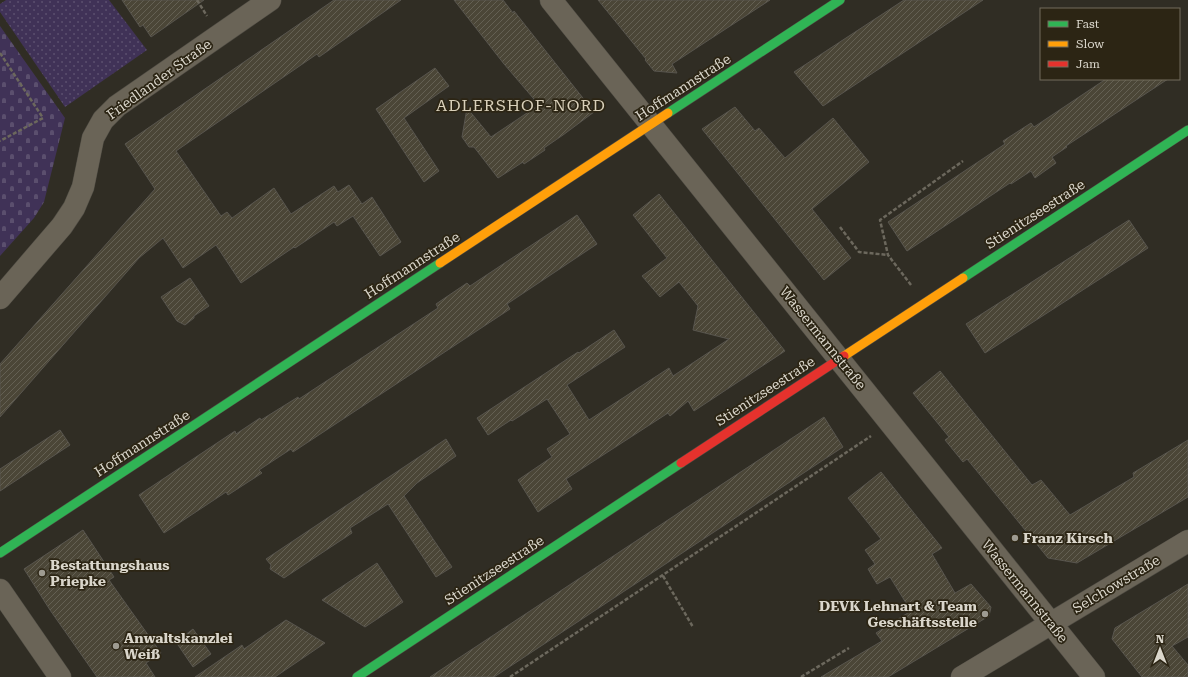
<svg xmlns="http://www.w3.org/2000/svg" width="1188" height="677" viewBox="0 0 1188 677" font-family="'Roboto Serif',serif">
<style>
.green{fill:url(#green-dots)}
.cemetery{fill:url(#cemetery-stones)}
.building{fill:url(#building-hatch);stroke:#58554e}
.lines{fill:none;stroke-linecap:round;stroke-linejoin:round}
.street-casing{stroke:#4e4b43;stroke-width:23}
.fast-casing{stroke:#4e4b43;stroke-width:10}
.slow-casing{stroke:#4e4b43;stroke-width:10}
.jam-casing{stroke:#4e4b43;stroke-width:10}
.path{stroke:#6c685d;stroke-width:2.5;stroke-dasharray:4 2;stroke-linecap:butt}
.street{stroke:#6a6457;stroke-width:22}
.fast{stroke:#30b455;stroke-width:9}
.slow{stroke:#ff9f0a;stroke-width:9}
.jam{stroke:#e5322d;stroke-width:9}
.poi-dot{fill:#9e9b91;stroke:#2c2514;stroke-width:1.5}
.labels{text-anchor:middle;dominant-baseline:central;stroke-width:3.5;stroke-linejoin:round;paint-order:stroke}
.street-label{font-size:14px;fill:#dad6cb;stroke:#2c2514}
.poi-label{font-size:14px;font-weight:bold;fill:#dad6cb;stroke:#2c2514;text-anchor:start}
.quarter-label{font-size:16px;letter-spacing:1px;fill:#d9d0ba;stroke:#2c2514}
</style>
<defs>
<pattern id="green-dots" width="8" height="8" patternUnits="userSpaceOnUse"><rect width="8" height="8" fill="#403257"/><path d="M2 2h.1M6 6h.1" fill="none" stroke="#5b4f6e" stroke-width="1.8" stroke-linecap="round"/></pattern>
<pattern id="cemetery-stones" width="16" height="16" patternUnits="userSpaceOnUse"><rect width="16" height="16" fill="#403257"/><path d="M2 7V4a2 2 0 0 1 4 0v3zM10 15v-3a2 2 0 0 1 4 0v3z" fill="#5b4f6e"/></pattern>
<pattern id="building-hatch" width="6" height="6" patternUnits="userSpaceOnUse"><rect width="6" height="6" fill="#4b4637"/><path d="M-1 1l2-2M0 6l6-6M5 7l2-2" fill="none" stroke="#646053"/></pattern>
</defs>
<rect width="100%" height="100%" fill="#302d24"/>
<path class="green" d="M6,0H109L147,50L65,107L0,12V4Z"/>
<path class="cemetery" d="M0,26L65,118L44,202L34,218L0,256Z"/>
<path class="building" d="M122,0H204L151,37L143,25L140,27Z
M334,0H401L319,57L317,54L176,151L221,216L227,212L232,218L274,188L291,214L334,186L338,192L349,185L362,204L372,197L401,242L380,256L353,216L337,226L334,222L295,248L294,247L241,283L216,245L183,268L163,238L139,258L0,417V364L155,189L125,144Z
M454,0H503L513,13L514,11L594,112L563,135L544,148L545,150L524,164L523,162L498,178L474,147H469L462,137L467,108L491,137L539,105L504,64Z
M598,0H770L672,64L677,73L654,71L645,60L646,59Z
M904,0H983L823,106L794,72Z
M435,68L449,86L404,118L439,171L424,182L376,109Z
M1106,79H1168L1066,146L1067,147L1052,157L1056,163L1035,178L1031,171L1011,184L1010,183L907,251L888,222L1005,144L1003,141L1031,123L1034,127Z
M735,107L755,131L759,128L785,158L833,118L869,162L812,209L851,258L824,280L702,129Z
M659,194L785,351L694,411L688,401L670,416L668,413L566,479L572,489L538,512L518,480L552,457L547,449L570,434L547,399L512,421L511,420L488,435L477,418L578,352L579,353L614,330L625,347L567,385L589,420L669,368L673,376L729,339L693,330L698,306L679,282L660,297L642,276L667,258L633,215Z
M577,215L597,244L507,304L510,309L293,452L291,449L259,470L262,473L228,495L226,492L164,533L139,495L235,431L236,434L260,418L261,420L298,397L299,399L438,308L436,304L467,283L470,286Z
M1129,220L1148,248L985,353L966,324Z
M190,278L209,306L194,316V318L185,325L177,321L161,297Z
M940,371L1032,485L1041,480L1070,515L1134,477L1133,473L1188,440V497L1077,563L1048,558L967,459L963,462L945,440L949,437L913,393Z
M824,417L843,447L494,677H430Z
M60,430L70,445L0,491V469Z
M446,439L456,456L417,483L404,496L452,567L436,577L388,504L350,528L352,533L284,578L270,569L271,565L266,559Z
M881,472L942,548L932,554L955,593L971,584L991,607L989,616L888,677H821L882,641L876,633L911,611L890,577L877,584L868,569L875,564L865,550L881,539L848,498Z
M83,530L114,577L109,580L161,653L146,663L155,677H97L50,610L24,569Z
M377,563L403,602L365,627L322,600Z
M1188,584V637L1172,646L1188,665V677H1142L1112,639L1115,628Z
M286,620L325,643L275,677H195L242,645L244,649Z
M193,629L211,654L193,667L176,642Z"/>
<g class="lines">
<g class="street-casing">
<path id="street" d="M551,0L1094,677
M0,298L62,226L74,208L83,187L93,138L103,120L117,106L270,0
M0,590L60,677
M962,677L1188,541"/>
</g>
<g class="fast-casing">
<path id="fast" d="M668,113L840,0
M963,278L1188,130
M0,553L440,263
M357,677L681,463"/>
</g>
<g class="slow-casing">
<path id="slow" d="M440,263L668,113
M844,356L963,278"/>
</g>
<g class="jam-casing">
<path id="jam" d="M681,463L844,356"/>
</g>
<path class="path" d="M197,0L207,16
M0,53L43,118L0,141
M840,227L859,252L888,255
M911,285L888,255L880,220L963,161
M663,576L693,627
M510,677L871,436
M801,677L849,648"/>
<use href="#street" class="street"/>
<use href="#fast" class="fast"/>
<use href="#slow" class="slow"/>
<use href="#jam" class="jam"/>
</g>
<g class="poi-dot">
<circle cx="1015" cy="538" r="4"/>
<circle cx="42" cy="573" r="4"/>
<circle cx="985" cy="614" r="4"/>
<circle cx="116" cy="646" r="4"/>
</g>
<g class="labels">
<g class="street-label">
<text transform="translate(159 79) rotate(-36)">Friedlander Straße</text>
<text transform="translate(683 87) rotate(-33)">Hoffmannstraße</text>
<text transform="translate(1035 214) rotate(-33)">Stienitzseestraße</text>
<text transform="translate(412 265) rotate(-33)">Hoffmannstraße</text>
<text transform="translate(823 338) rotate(51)">Wassermannstraße</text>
<text transform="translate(765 391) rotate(-33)">Stienitzseestraße</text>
<text transform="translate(142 443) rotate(-33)">Hoffmannstraße</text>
<text transform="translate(494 570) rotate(-33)">Stienitzseestraße</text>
<text transform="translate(1116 584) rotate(-31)">Selchowstraße</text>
<text transform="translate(1025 591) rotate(51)">Wassermannstraße</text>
</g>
<g class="poi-label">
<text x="1023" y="538">Franz Kirsch</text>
<text x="50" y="565">Bestattungshaus<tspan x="50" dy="16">Priepke</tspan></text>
<text x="977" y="606" text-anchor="end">DEVK Lehnart &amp; Team<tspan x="977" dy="16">Geschäftsstelle</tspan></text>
<text x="124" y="638">Anwaltskanzlei<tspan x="124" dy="16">Weiß</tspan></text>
</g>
<g class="quarter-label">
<text x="521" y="105">ADLERSHOF-NORD</text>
</g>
</g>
<rect x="1040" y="8" width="140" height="72" fill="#2c2514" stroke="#726c5d"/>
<rect x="1048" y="21" width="20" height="6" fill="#30b455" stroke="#726c5d"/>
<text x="1076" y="28" font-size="12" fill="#dad6cb">Fast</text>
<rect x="1048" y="41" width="20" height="6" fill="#ff9f0a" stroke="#726c5d"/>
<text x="1076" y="48" font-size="12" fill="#dad6cb">Slow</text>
<rect x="1048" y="61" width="20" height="6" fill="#e5322d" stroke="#726c5d"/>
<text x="1076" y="68" font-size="12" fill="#dad6cb">Jam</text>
<g transform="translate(1160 649)" stroke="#2c2514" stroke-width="3" paint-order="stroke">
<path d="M0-3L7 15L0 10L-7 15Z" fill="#dad6cb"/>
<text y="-6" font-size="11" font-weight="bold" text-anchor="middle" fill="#dad6cb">N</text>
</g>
</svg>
